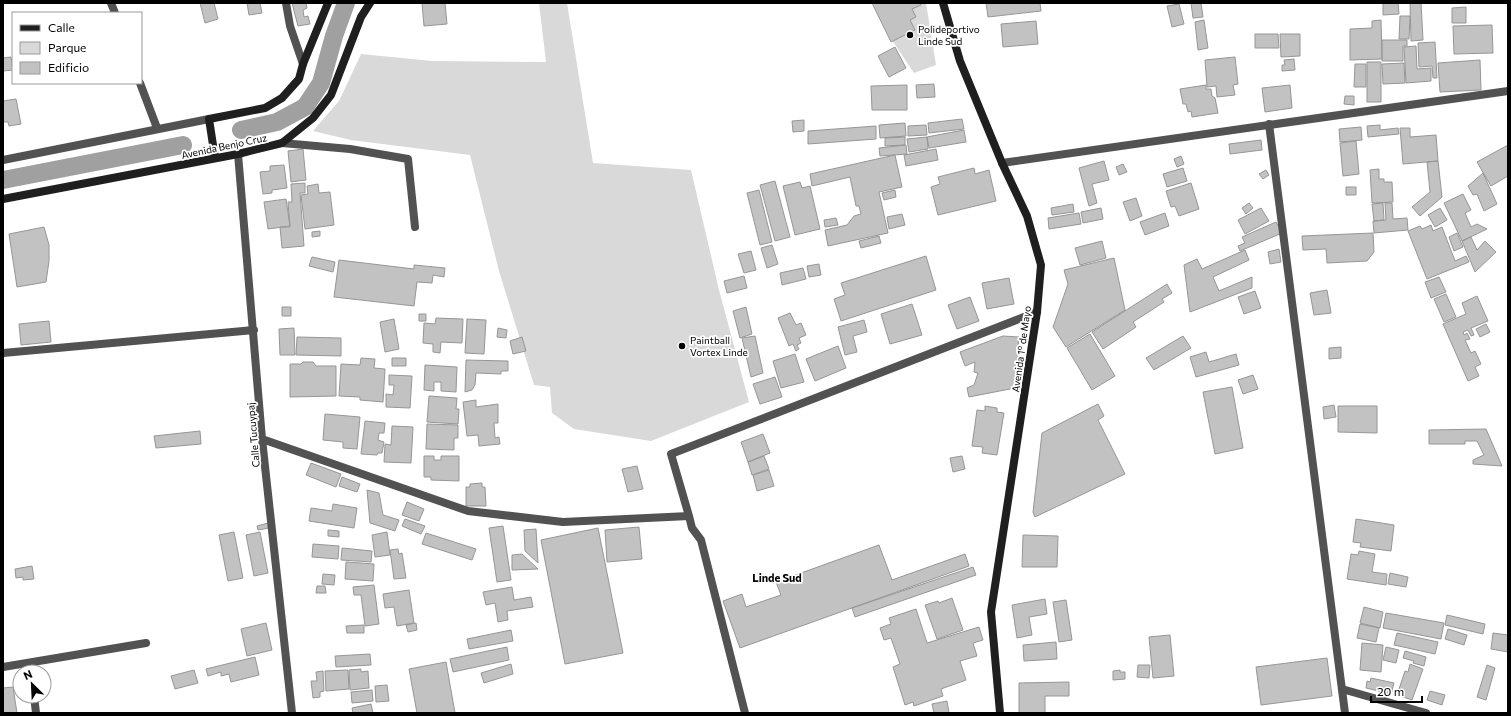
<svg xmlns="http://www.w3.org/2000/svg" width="1511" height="716" viewBox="0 0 1511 716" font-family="Commissioner,sans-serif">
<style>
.green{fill:#d9d9d9}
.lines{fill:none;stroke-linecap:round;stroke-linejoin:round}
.canal{stroke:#a0a0a0;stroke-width:18}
.building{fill:#c2c2c2;stroke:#969696}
.street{stroke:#525252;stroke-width:8}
.secondary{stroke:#1f1f1f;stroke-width:8}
.poi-dot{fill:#000;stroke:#fff;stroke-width:1.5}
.labels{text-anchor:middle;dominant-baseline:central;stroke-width:3.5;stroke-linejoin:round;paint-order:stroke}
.poi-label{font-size:10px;fill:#000;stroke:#fff;text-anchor:start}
.street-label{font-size:10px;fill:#000;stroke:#fff}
.neighbourhood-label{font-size:11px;font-weight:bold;fill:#000;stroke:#fff}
</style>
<rect width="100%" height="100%" fill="#fff"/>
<path class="green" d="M539,3H567L593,163L691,170L719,290L749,402L651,441L574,429L552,413L550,387L534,385L499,271L470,155L351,140L313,131L339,101L361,54L432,61L546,62Z
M872,3H926L936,65L914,73L886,31Z"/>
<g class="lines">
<path class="canal" d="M241,130L277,122L305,107L321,83L334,36L346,3
M3,180L183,145"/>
</g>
<path class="building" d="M200,3H214L218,19L205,23Z
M247,3H260L262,13L249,15Z
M292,3H306L307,8L303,10L304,17L308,16L310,24L298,26Z
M422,3H445L447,24L424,26Z
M872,3H920L921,5L912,9L916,17L910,20L915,30L891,42Z
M986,3H1040L1041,11L988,17Z
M1191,3H1201L1203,17L1193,18Z
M1383,3H1398L1399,14L1383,15Z
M1410,3H1421L1423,40L1411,41Z
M1179,4L1184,24L1172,27L1167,6Z
M1466,7V23H1452V8Z
M1400,16H1410L1409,39H1399Z
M1204,20L1208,48L1198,50L1195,22Z
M1381,20L1382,59L1350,60V29L1372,28V21Z
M1036,21L1038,44L1003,47L1001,24Z
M1492,25L1493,53L1454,54L1453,26Z
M1255,34H1278L1279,48H1255Z
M1280,34H1300V56L1281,57Z
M1382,40H1407V46H1403V61H1382Z
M1435,42L1437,78H1433L1432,66L1419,67L1418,43Z
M1416,46L1417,69L1431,68V81L1406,83L1404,47Z
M895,47L906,68L889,77L878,56Z
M11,57L13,70L3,71V58Z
M1235,57L1238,84L1233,85L1235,95L1217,97L1216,86L1207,87L1205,60Z
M1294,59L1295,70L1282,71V65H1285L1284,60Z
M1480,60L1481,90L1440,92L1438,63Z
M1367,62H1381V102H1367Z
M1404,63L1405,83L1383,84L1382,64Z
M1355,64H1366V87H1354Z
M934,84L935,97L917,98L916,85Z
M907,85V110H872L871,86Z
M1206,85V89H1211L1212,96L1215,98L1218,113L1192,117L1191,111L1188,112L1186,104H1183L1180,89Z
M1290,85L1292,108L1265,112L1262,88Z
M1345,96H1354V105L1344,104Z
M16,99L21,124L9,126L8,122H3V101Z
M962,119L964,129L929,133L928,123Z
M804,120V131L793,132L792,121Z
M905,123L906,136L880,138L879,125Z
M926,125L927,135L908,136V126Z
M1380,125V130L1398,128L1399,134L1368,137L1367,126Z
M876,126V139L808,144V131Z
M1361,127L1362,140L1340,142L1339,129Z
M1400,128H1410V137L1436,135L1438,161L1403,164Z
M964,130L966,142L929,148L927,137Z
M905,137V145L885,146V138Z
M927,137L928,149L909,152L907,139Z
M1261,140L1262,150L1230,154L1229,144Z
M1356,141L1359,174L1343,176L1340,143Z
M906,145L907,154L880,156L879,148Z
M1508,145V176L1491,186L1477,162Z
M303,149L306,180L291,182L288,151Z
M936,149L938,160L906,166L904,155Z
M895,155L902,187L879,192L888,233L828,246L825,230L847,225L854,216L861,214L859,206H856L850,177L812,186L810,174Z
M1181,156L1184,164L1177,167L1174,159Z
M1104,161L1109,180L1092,184L1097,203L1089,206L1079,168Z
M1438,161L1442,197L1420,216L1412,207L1430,192L1427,162Z
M1123,164L1127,172L1119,175L1116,167Z
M284,165L287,188L272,190V193L263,194L260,172L270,171V166Z
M974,168L975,174L989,170L996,201L938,215L931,187L940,184L938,177Z
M1183,168L1187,181L1167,187L1163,174Z
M1379,169V179H1384V182H1392L1393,202L1372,203L1370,170Z
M1266,170L1269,175L1263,179L1259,174Z
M1483,173L1497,204L1484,211L1477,194L1473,195L1468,186Z
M775,181L790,237L775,241L760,185Z
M800,182L802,188L810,186L820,229L795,235L783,186Z
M305,183V193H300L304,246L282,248L280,227H290L288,202H292L291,184Z
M1191,183L1199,209L1179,216L1175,206L1171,207L1166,191Z
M318,184L319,193L330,192L334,225L305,229L301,195L308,194L307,186Z
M1346,187H1356V195H1346Z
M759,190L772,242L760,245L747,193Z
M895,190L896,197L884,200L882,193Z
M1463,194L1471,210L1465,213L1471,227L1477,224L1487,229L1462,241L1444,203Z
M1136,198L1142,216L1130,221L1123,202Z
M286,199L290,226L268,229L264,202Z
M1249,203L1253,208L1246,214L1242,208Z
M1383,203L1384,220L1374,221L1372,204Z
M1385,203H1392L1393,219L1407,218L1408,230L1374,233L1373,221L1386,220Z
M1073,204L1074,212L1052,215L1051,208Z
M1101,208L1103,219L1083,223L1081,212Z
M1261,208L1269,221L1245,234L1238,220Z
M1440,208L1447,220L1435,227L1428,215Z
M1079,213L1081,224L1049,229L1048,218Z
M1165,213L1169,226L1145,235L1140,222Z
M902,214L905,225L889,229L887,217Z
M836,218L838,225L825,227L824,220Z
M1276,222L1282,233L1240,251L1238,246L1245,243L1242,237Z
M1431,225L1433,231L1442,227L1455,261L1466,256L1469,262L1427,279L1408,231L1420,226L1422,229Z
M44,227L49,245V261L46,282L17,287L9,234Z
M320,231V236L312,237V232Z
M1373,233L1374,252L1367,261L1327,263L1326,249L1303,250L1302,236Z
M1457,233L1463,247L1454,251L1449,237Z
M879,236L881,243L861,248L859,241Z
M1471,237L1477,250L1485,241L1496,252L1475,272L1462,241Z
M1102,241L1106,258L1080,265L1075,248Z
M772,245L778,264L767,268L761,248Z
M1279,249L1281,262L1270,264L1268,252Z
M1245,250L1249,260L1213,277L1219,291L1252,277V288L1190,312L1184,265L1197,259L1202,269Z
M751,251L756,270L744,273L738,254Z
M926,256L936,290L841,321L834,299L845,295L841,283Z
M312,257L335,262L333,272L309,266Z
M1114,258L1125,310L1066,347L1053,327L1068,284L1064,270Z
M339,260L414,269V265L445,268L444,277L433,275L432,283L417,282L414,306L334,297Z
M819,264L821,275L809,277L807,266Z
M803,268L806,279L782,285L780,273Z
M744,276L747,288L727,293L724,281Z
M1439,277L1446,292L1431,298L1425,282Z
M1009,278L1014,304L987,309L982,283Z
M1167,284L1172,293L1162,299L1164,302L1133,322L1136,327L1103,349L1092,332Z
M1327,290L1331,313L1314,315L1310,293Z
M1255,291L1261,308L1244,314L1238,297Z
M1446,294L1456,317L1444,322L1434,299Z
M1477,296L1488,321L1471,328L1474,335L1471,336L1468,330L1463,332L1464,335L1467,333L1470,339L1465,340L1471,353L1475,351L1481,364L1475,367L1479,376L1468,381L1443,324L1466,314L1462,303Z
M970,297L979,321L957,329L948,305Z
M912,304L922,335L890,344L881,314Z
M282,307H291V316H282Z
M746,307L752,334L740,338L733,311Z
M790,313L796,325L801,323L806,335L799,338L801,343L797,345L799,349L796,351L793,344L789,346L778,318Z
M419,314H426V321H419Z
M436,318L463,319L462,343L441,342L440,353L433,352V344L423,343L424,323L435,324Z
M394,319L399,349L385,352L380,322Z
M467,319L486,320L484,354L465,353Z
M864,320L867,332L853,336L857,352L845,355L838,327Z
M49,321L51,342L21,345L19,324Z
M1486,324L1490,332L1480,337L1476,329Z
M294,328L295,355H280L279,329Z
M498,328L507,330L506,338L497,337Z
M1090,334L1115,376L1092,390L1067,348Z
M755,336L763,373L751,377L742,338Z
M1003,336L1019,337L1015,388L969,397L967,388L974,385L978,373L974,372L975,362L965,366L960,352Z
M1183,336L1191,348L1154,370L1146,358Z
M297,337L341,338V356L296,355Z
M522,337L526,351L513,354L510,341Z
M838,346L846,368L815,381L806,359Z
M1341,347V358L1329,359V348Z
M1206,352L1209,362L1236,354L1239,365L1196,377L1190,357Z
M795,354L804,382L781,388L773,361Z
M361,358L375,359L374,368L385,369L383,402L360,400V397L339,396L341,364L360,365Z
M392,358H406V366H392Z
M466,360L508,361V371H501V374L476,373L475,385L472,390L465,392Z
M303,362H313L316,366H336V396L290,397V364H301Z
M425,365L457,367L456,392L441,391V382H434V391L424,390Z
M389,375L412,376L410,408L386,407V394L393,395L394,385H389Z
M1253,375L1258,389L1243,394L1238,380Z
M775,377L782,397L760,404L753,384Z
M1232,387L1243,448L1215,454L1203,392Z
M429,396L457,398L456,409H459L458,424L427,422Z
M476,400V407L498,404V423H494L495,438L499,437L500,444L479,446L478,435L467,436L463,402Z
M1098,404L1104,416L1098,420L1125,474L1035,517L1033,512L1042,433Z
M1334,405L1336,417L1324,419L1323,407Z
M985,406L997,408V412L1004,413L997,455L982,453L983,447L972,446L977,410L985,411Z
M1338,406H1377V433L1338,432Z
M325,414L360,417L357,449L343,448V442L323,440Z
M365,421L385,423L384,433H379L378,440L384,442L382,453H378L377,455L361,454Z
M427,424L458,425V438H454V450L426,449Z
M392,426L413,427L411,463L384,462L385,444L391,445Z
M1486,429L1502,466L1473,464V460L1484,455L1477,441H1465V444H1429V430Z
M200,431L201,444L156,448L154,436Z
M763,434L770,453L748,462L741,442Z
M424,456H434V460H441V456H459V481L431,480V477H424Z
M764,456L769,469L752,475L748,462Z
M962,456L965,469L953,472L950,458Z
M311,463L341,474L336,487L306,475Z
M637,466L643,489L628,492L622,469Z
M769,470L774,486L757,491L753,475Z
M342,477L360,484L357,492L339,486Z
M482,483V487H485L486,506H466V487H470V484Z
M367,490L379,493L383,515L399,520L395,531L370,523Z
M407,502L424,509L419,521L402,515Z
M333,504L357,508L354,528L309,521L311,508L332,511Z
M405,519L425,526L421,534L402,526Z
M1356,519L1394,525L1391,551L1360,547L1361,543L1353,542Z
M268,523L269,528L258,530L257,526Z
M503,526L511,580L497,582L489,528Z
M639,527L642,559L607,562L605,530Z
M598,528L623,653L565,664L541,540Z
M536,529L538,563L525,551L524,530Z
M328,530L339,531V537L328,536Z
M234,532L243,578L228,581L219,535Z
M260,532L268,573L254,576L246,535Z
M387,532L390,555L375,557L372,535Z
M426,533L476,549L472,560L422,544Z
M1023,535L1058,536L1057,567H1022Z
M313,544L339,546L338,559L312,557Z
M879,545L892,580L965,554L969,566L740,648L723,601L742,594L746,607L781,595L776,582Z
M342,548L372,551L371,562L341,560Z
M398,549L399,554L402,553L406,578L394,579L390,550Z
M1359,551L1375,554L1372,572L1387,574L1386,585L1347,579L1351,554L1358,555Z
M522,554L538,569L512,570V555Z
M346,562L374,564L373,581L345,579Z
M32,566L34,579L23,580V577L16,578L15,569Z
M973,567L976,575L855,617L852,608Z
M1390,573L1408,577L1406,587L1388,584Z
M323,574L335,575L334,585L322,584Z
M374,585L379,624L365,626L361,595H354L353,587Z
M317,586H325L326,593H316Z
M512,587L514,600L531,597L533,607L507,611L508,620L498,622L495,603L486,605L483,592Z
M409,590L414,623L397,626L394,607L385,608L383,594Z
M952,598L963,630L937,639L925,605L938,601L939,603Z
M1045,599L1047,614L1029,617L1032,635L1017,638L1012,605Z
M1066,600L1072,640L1059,642L1053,602Z
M1364,607L1383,612L1380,628L1360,623Z
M916,609L927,643L979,627L983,640L973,643L977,656L960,661L966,680L941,689L943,696L914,706L913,702L905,705L893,667L900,664L891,638L884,640L880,628L891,624L889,618Z
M1386,613L1444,623L1441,639L1383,628Z
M1447,615L1485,624L1483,634L1445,625Z
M266,623L272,650L247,656L241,629Z
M416,623L417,630L408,632L406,625Z
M1360,624L1379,628L1376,642L1357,638Z
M364,625V633H347L346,626Z
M1448,629L1467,635L1464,645L1445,639Z
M511,630L513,641L469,649L467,639Z
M1397,633L1438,642L1435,654L1394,645Z
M1493,633L1508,635V652L1491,649Z
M1170,635L1174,676L1153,678L1149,637Z
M1056,642L1057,659L1024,661L1023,645Z
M1362,643L1383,645L1381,672L1360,670Z
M507,647L509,660L453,672L450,659Z
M1386,647L1399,650L1396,663L1383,660Z
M1405,651L1426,657L1424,666L1413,663L1414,661L1403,658Z
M370,654L371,665L336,667L335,656Z
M255,657L259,675L231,682L229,674L221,676V672L208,676L206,669Z
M1327,658L1332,696L1261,705L1256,667Z
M446,662L455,713H417L409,669Z
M511,664L513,674L484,683L481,673Z
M1410,664L1423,669L1412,700L1397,695L1405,671L1408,672Z
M1138,665H1150L1149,678L1137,677Z
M1487,665L1495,668L1486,700L1477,697Z
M361,669V672L368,671L369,688L350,690L349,670Z
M194,670L198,683L175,689L171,676Z
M348,670L349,689L326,691L325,671Z
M1120,670V672H1125V679L1113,680V671Z
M323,671L324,691L320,692V697L313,698L311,681H317L316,672Z
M1371,678L1394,683L1391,694L1366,688L1367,681L1370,682Z
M1069,682V696H1045V713H1019V683Z
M387,685L389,701L376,702L375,686Z
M13,687L17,713H3V688Z
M372,690L373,701L352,703L351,692Z
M1430,691L1445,695L1442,705L1427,700Z
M947,701L949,713H934L932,704Z
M371,704L373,713H353L352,708Z"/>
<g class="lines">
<path class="street" d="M111,3L115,13
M286,3L290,26L303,64
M140,83L157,128
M1269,124L1345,713
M282,143L350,149L408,159L415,227
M238,154L262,439L292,713
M3,160L209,119
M1002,163L1508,91
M3,353L254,330
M262,439L468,511L563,522L689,516L671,454L1037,312
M689,516L692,528L701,540L745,713
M31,663L32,672
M3,667L146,643
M1342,689L1426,713
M34,696L36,713"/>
<path class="secondary" d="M943,3L960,61L1002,163L1027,216L1041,265L1037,312L991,612L1000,713
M215,158L209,119L265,108L282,98L299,79L303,64L328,3
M3,199L238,154L282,143L313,118L331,95L361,17L370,3"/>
</g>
<g class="poi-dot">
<circle cx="910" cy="35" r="4"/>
<circle cx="682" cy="346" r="4"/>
</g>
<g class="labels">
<g class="poi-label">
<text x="918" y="29">Polideportivo<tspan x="918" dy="12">Linde Sud</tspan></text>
<text x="690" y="340">Paintball<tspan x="690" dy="12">Vortex Linde</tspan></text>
</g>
<g class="street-label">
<text transform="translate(224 146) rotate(-12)">Avenida Benjo Cruz</text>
<text transform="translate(1021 349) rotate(-82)">Avenida 1º de Mayo</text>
<text transform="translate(253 435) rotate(-95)">Calle Tucuypaj</text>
</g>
<g class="neighbourhood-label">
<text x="777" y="577">Linde Sud</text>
</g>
</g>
<rect width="1511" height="716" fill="none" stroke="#000000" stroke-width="8"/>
<rect x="12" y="12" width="130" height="72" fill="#ffffff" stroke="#999999"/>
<rect x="20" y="25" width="20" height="6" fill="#1f1f1f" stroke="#999999"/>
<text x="48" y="32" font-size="12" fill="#000000">Calle</text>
<rect x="20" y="42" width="20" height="12" fill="#d9d9d9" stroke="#999999"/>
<text x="48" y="52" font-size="12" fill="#000000">Parque</text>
<rect x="20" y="62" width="20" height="12" fill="#c2c2c2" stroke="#999999"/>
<text x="48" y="72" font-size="12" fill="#000000">Edificio</text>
<g transform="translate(32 684) rotate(336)"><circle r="19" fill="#ffffff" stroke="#999999"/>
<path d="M0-3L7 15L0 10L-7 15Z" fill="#000000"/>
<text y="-6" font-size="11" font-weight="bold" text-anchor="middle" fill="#000000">N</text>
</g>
<path d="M1371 696v6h51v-6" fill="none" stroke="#000000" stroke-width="2"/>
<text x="1377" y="696" font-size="12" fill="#000000" stroke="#ffffff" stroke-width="3" paint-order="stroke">20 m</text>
</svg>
